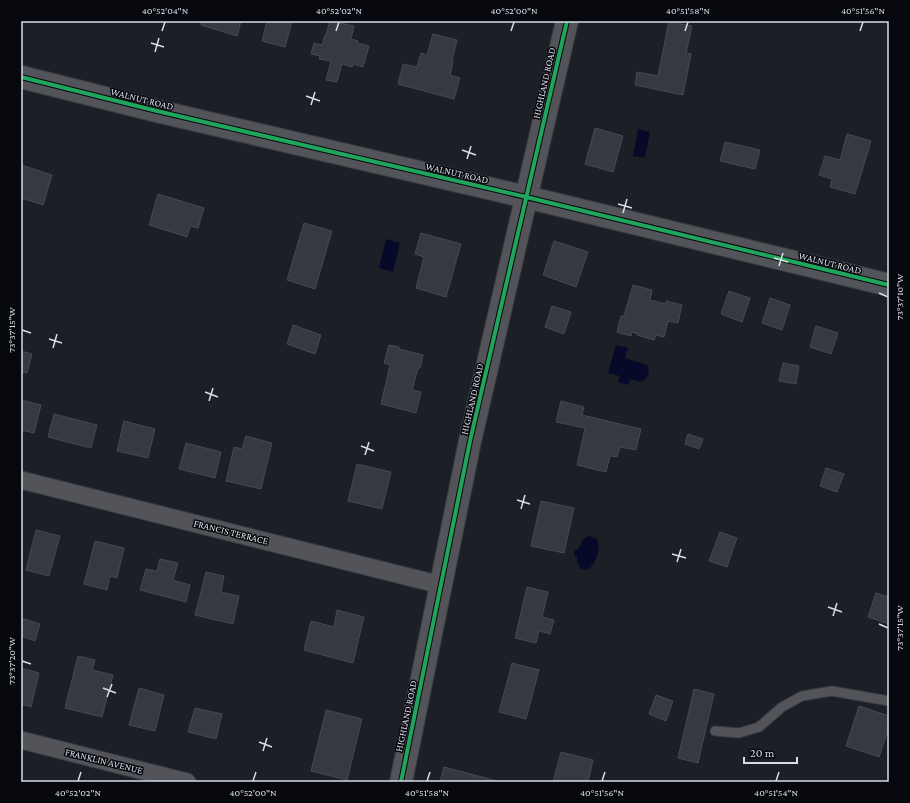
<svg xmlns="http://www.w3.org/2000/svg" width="910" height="803" viewBox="0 0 910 803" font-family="'Crimson Pro',serif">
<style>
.water{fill:#060a28}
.building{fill:#353942;stroke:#47494f}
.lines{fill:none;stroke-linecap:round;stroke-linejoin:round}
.lane-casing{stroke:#3a3b42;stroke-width:11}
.street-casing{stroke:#3a3b42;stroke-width:19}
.secondary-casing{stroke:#3a3b42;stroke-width:24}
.lane{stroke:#52545a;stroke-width:9}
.street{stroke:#52545a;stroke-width:17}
.secondary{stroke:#52545a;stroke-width:22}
.cycleway-casing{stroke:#06080d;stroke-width:6}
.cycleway{stroke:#20a55d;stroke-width:4}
.ticks{fill:none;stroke:#d9dce5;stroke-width:1.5}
.labels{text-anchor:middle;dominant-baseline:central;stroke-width:3;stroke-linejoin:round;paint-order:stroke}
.street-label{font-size:10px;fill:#d9dce5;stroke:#06080d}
.neatline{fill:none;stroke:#d9dce5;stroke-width:1.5}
.ticks-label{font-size:10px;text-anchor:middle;fill:#d9dce5}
</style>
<rect width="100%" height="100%" fill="#1d1f26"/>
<path class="water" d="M638,129L650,132L645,158L633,156Z
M386,239L400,243L393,272L379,268Z
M616,345L628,348L625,358L647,365L649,371L646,379L640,382L630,379L628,385L618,382L620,376L608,373Z
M589,536L597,539C601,546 597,560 592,566C589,570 582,572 579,566C577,564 577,560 577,557L575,556L574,552L575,550L579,548L583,539Z"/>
<path class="building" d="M202,21H241L237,36L201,25Z
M267,21H292L285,47L262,41Z
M330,21H341L340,23L354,26L351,39L358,41V43L369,46L363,67L353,64L352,67L342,64L337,82L326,80L331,61L319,59L320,56L311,54L314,43L322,45L325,35H326Z
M669,21H681L680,24L692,26L686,53L691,54L683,95L635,85L637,72L658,76Z
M433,34L457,40L452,61L453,62L450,75L460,78L454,99L398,84L403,64L417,67L421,53L427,55Z
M595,128L623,136L613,172L585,164Z
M847,134L871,141L855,194L830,187L832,179L819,175L825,156L840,160Z
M725,142L760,150L755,169L720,161Z
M21,165L52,175L43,205L21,198Z
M158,194L204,208L198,228L190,226L187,237L149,225Z
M304,223L332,231L315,289L287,280Z
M421,233L461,244L446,297L416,288L424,257L415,254Z
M554,241L588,252L576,287L543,275Z
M633,285L652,290L650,300L666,304V301L682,305L678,323L668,321L664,337L656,335L654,340L637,335L638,334L632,332L631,336L617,332L621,316H624Z
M729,291L750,298L742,322L721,314Z
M770,298L790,305L782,330L762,323Z
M552,306L571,312L564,334L545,327Z
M293,325L321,335L315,354L287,344Z
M816,326L838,333L831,354L810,347Z
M389,345L399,347V349L423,355L420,368H418L412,390L421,392L416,413L381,404L390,365L384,363Z
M21,351L32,354L27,373L21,372Z
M783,363L799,366L796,384L779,381Z
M21,400L41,405L34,433L21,430Z
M561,401L584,407L582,415L641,429L636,450L620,447L617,457L610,456L606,472L577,465L585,428L556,422Z
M54,414L97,425L91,448L48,437Z
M124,421L155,429L148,458L117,451Z
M688,434L703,439L699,449L685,444Z
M246,436L272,443L261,489L226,481L234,447L242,449Z
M186,443L221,452L215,478L179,469Z
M357,464L391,472L382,509L348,501Z
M826,468L844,474L837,492L820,486Z
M541,501L574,508L564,553L531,546Z
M36,530L60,536L49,576L26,570Z
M720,532L737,538L727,567L709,561Z
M95,541L124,548L117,578L110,576L107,590L84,584Z
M160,559L178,563L173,580L190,585L186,602L140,590L146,569L157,571Z
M206,572L224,576L221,592L239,596L233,624L195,615Z
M527,587L548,592L542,617L554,620L550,634L539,631L536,643L515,638Z
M876,593L889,597V624L868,617Z
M337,610L364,617L353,663L304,650L311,621L334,627Z
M21,618L40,624L35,641L21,636Z
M78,656L95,660L92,670L113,675L102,717L65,708Z
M512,663L539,670L526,719L499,712Z
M21,668L39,673L31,707L21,704Z
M139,688L164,695L155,731L129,725Z
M694,689L714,694L698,763L678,758Z
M656,695L673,701L666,721L649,714Z
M859,706L889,716V727L879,757L846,746Z
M195,708L222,714L216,739L188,732Z
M326,710L362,719L347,780L311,771Z
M561,752L593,760L588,782H553Z
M444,767L501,782H440Z"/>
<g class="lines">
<g class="lane-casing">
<path id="lane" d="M715,731L739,733L759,727L782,707L802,696L832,691L889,701"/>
</g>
<g class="street-casing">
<path id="street" d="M21,480L441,585
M21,740L187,782"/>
</g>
<g class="secondary-casing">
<path id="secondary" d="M21,77L157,111L526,197L889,285
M401,782L470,441L567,21"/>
</g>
<use href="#lane" class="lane"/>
<use href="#street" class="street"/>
<use href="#secondary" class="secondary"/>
<g class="cycleway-casing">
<path id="cycleway" d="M21,77L157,111L526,197L889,285
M401,782L470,441L567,21"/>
</g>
<use href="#cycleway" class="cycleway"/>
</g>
<path class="ticks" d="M162,31L165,22M336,31L339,22M511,31L514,22M685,31L688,22M860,31L863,22M151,43L164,47M155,52L159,38M306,96L320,101M311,105L315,92M462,150L476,155M467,159L471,146M618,204L632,208M623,213L627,199M774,258L788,262M779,266L783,253M879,293L888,297M22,330L31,333M49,339L62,343M53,348L57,334M205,392L218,397M209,401L213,388M361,446L374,451M365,455L369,442M517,500L530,504M521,509L525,495M672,554L686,558M677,562L681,549M828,607L842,612M833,616L837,603M879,624L888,628M22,661L31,664M103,688L116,693M107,697L112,684M259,742L272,747M263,751L267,738M78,781L81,772M253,781L256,772M427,781L430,772M602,781L605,772M776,781L779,772"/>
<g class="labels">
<g class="street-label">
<text transform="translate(544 83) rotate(-77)">HIGHLAND ROAD</text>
<text transform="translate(142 99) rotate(14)">WALNUT ROAD</text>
<text transform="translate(457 173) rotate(13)">WALNUT ROAD</text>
<text transform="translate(830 263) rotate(14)">WALNUT ROAD</text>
<text transform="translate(472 399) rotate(-77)">HIGHLAND ROAD</text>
<text transform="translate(231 532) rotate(14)">FRANCIS TERRACE</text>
<text transform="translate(406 716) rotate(-78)">HIGHLAND ROAD</text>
<text transform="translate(104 761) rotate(14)">FRANKLIN AVENUE</text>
</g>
</g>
<rect width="910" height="803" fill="none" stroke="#06080d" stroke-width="44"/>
<path d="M744 757v6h53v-6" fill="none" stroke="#d9dce5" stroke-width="2"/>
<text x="750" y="757" font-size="12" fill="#d9dce5" stroke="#06080d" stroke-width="3" paint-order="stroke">20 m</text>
<rect x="22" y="22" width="866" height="759" class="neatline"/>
<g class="ticks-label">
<text x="165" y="14">40°52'04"N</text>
<text x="339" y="14">40°52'02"N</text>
<text x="514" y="14">40°52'00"N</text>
<text x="688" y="14">40°51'58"N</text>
<text x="863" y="14">40°51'56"N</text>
<text transform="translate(899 297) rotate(-90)" y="4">73°37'10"W</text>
<text transform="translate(11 330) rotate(-90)" y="4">73°37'15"W</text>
<text transform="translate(899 628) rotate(-90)" y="4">73°37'15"W</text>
<text transform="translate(11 661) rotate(-90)" y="4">73°37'20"W</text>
<text x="78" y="796">40°52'02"N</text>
<text x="253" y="796">40°52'00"N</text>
<text x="427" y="796">40°51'58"N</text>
<text x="602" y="796">40°51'56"N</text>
<text x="776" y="796">40°51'54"N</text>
</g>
</svg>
